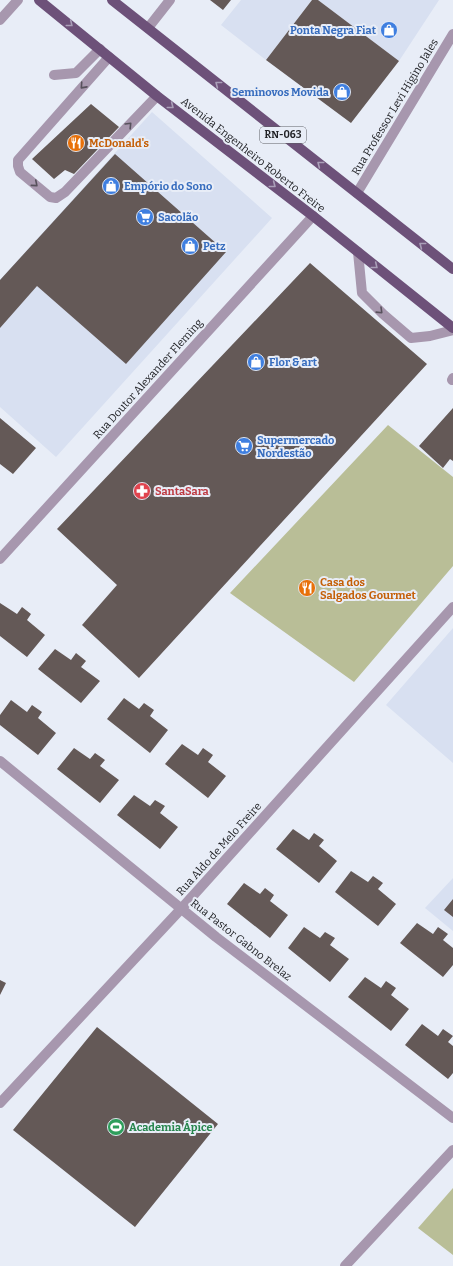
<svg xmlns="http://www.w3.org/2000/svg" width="453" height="1266" viewBox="0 0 453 1266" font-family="Bitter,serif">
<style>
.built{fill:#d8e0f1}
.green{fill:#b9be97}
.building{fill:#645957}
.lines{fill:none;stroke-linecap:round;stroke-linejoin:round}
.minor{stroke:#a797ae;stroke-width:10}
.major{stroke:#6d5179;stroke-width:10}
.oneway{stroke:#aa9fb8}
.oneway2{stroke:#57515c}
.labels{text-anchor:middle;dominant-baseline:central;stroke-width:4;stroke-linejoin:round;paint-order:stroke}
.shield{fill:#e8edf7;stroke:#5d5f65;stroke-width:1}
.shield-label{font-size:10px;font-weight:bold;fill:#212226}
.shop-label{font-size:11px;font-weight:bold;fill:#366cbe;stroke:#e8edf7;text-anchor:start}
.street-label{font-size:11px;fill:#212226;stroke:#e8edf7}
.food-label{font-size:11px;font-weight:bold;fill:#c56008;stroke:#e8edf7;text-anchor:start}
.health-label{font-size:11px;font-weight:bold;fill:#be3a42;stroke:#e8edf7;text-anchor:start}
.leisure-label{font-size:11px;font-weight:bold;fill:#27864d;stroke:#e8edf7;text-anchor:start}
</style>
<rect width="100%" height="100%" fill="#e8edf7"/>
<path class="built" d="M241,0H312L266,60L221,25Z
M318,0H439L399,61Z
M152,112L272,218L56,457L0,407V280Z
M453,628V763L386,705Z
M453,878V931L425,908Z"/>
<path class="green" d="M388,425L453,477V566L354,682L230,593Z
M453,1188V1255L418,1228Z"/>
<path class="building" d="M210,0H231L223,10Z
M312,0H318L399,61L351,123L266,60Z
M91,104L119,127L74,174L65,170L54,179L32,159Z
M115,154L226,252L126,364L37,286L0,328V280Z
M310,263L427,364L139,678L82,625L117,585L57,529Z
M453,408V461L450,459L443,468L419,446Z
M0,418L36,448L13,474L0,464Z
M0,603L17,614L22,607L31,614L27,620L45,635L27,657L0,636Z
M55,649L71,660L76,653L86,661L81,667L100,681L81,703L38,669Z
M124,698L139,709L144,703L154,710L150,716L168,730L150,753L107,719Z
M11,700L27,712L32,705L42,712L38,718L56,733L38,755L0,725V715Z
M182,744L198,755L203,748L213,755L208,762L226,776L208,798L165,764Z
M74,748L90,759L95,753L105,760L100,766L119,780L100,803L57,769Z
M134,795L150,806L155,800L165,806L160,813L178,827L160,849L117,815Z
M293,829L309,840L314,833L324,840L319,846L337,861L319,883L276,849Z
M351,871L368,882L373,876L383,883L378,889L396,904L378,926L335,892Z
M244,883L260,894L265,888L274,895L270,901L288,915L270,938L227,904Z
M453,899V917L444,910Z
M417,923L433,934L438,927L448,934L443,940L453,948V965L443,977L400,943Z
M304,927L320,938L325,932L335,938L330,945L349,959L330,982L288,948Z
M365,977L381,988L386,981L396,988L391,995L409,1009L391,1031L348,997Z
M0,980L6,983L0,995Z
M422,1024L438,1036L443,1029L453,1036L448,1042L453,1046V1073L448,1079L405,1045Z
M97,1027L218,1124L135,1227L13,1130Z"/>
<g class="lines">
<path class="minor" d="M0,20L18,0
M148,28L170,0
M109,57L18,160V166L20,172L50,197L56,198L65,192L157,96
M54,75L76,73L100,49
M357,193L453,34
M358,252L362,293L383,314L411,338L430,336L453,330
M452,380L453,378
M0,559L313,216
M0,761L216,937L453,1118
M0,1103L181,909L453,607
M345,1266L453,1150"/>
<path class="major" d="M39,0L157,96L313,216L453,328
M112,0L453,269"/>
</g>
<defs><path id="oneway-chevron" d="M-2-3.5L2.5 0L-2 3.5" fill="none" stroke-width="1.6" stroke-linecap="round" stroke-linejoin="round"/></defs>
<g class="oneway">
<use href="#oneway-chevron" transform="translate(70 24) rotate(39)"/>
<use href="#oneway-chevron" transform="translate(218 84) rotate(-142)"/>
<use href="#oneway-chevron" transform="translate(171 106) rotate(38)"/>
<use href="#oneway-chevron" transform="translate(320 164) rotate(-142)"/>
<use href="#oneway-chevron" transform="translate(273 185) rotate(38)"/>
<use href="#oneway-chevron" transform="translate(422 245) rotate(-142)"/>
<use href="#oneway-chevron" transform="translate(375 266) rotate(39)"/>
</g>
<g class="oneway2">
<use href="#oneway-chevron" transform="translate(83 86) rotate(132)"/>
<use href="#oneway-chevron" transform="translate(129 125) rotate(-46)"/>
<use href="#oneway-chevron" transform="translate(35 184) rotate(40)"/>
<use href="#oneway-chevron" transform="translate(380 311) rotate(44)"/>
</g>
<defs>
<g id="shop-disc" transform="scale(0.9)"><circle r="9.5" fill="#3f7fe0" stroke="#e8edf7"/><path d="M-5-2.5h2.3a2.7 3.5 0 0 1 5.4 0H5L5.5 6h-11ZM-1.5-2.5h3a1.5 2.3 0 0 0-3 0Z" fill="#fff"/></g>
<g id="restaurant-disc" transform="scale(0.9)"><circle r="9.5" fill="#e8710a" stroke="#e8edf7"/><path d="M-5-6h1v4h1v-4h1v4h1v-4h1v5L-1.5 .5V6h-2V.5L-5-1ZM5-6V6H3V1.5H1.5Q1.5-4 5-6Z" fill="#fff"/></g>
<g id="supermarket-disc" transform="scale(0.9)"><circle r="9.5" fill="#3f7fe0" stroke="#e8edf7"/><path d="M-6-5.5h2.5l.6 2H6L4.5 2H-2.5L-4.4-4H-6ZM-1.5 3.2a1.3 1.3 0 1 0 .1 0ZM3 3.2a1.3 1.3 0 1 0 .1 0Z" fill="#fff"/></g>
<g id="pharmacy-disc" transform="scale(0.9)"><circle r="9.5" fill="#e0444e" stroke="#e8edf7"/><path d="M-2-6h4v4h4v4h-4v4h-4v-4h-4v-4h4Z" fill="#fff"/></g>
<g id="stadium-disc" transform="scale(0.9)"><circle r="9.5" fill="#2e9e5b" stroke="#e8edf7"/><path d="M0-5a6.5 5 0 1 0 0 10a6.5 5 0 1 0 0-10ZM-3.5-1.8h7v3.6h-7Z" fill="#fff"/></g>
</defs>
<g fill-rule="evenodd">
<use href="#shop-disc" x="389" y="30"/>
<use href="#shop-disc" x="342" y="92"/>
<use href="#restaurant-disc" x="76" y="143"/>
<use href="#shop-disc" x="111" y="186"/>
<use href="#supermarket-disc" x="145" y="217"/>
<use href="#shop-disc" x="190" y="246"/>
<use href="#shop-disc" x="256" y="362"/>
<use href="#supermarket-disc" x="244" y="446"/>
<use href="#pharmacy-disc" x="142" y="491"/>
<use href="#restaurant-disc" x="307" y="588"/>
<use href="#stadium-disc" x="116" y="1127"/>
</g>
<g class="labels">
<rect class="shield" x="260" y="127" width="46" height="16" rx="3"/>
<g class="shield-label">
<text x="283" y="135">RN-063</text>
</g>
<g class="shop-label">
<text x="376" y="30" text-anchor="end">Ponta Negra Fiat</text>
<text x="329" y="92" text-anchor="end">Seminovos Movida</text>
<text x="124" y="186">Empório do Sono</text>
<text x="158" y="217">Sacolão</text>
<text x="203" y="246">Petz</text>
<text x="269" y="362">Flor &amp; art</text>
<text x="257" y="440">Supermercado<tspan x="257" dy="13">Nordestão</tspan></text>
</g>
<g class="street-label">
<text transform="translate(395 107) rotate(-59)">Rua Professor Levi Higino Jales</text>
<text transform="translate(253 155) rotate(38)">Avenida Engenheiro Roberto Freire</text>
<text transform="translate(148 379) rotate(-48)">Rua Doutor Alexander Fleming</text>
<text transform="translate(219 849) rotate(-48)">Rua Aldo de Melo Freire</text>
<text transform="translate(241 940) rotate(38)">Rua Pastor Gabno Brelaz</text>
</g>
<g class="food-label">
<text x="89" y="143">McDonald's</text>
<text x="320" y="582">Casa dos<tspan x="320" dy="13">Salgados Gourmet</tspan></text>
</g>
<g class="health-label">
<text x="155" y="491">SantaSara</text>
</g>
<g class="leisure-label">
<text x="129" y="1127">Academia Ápice</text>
</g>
</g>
</svg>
